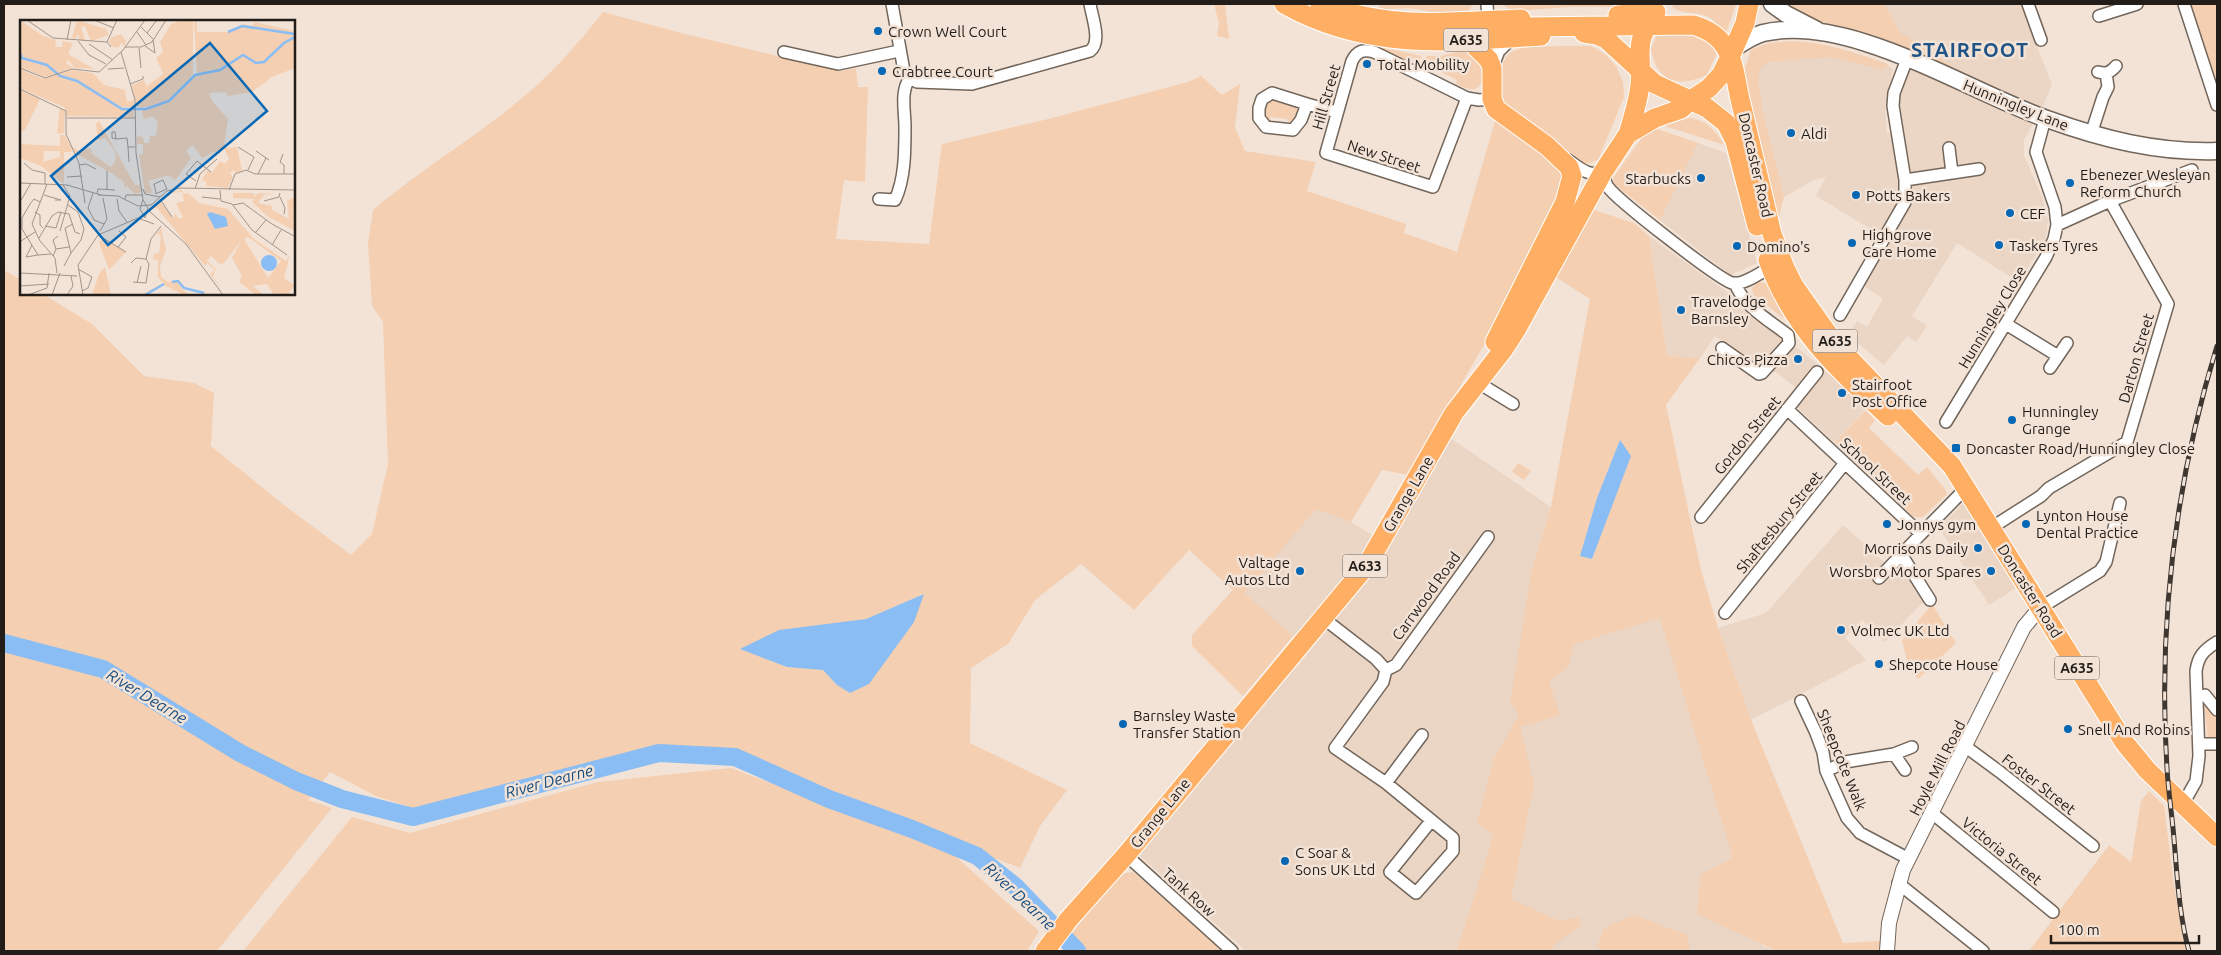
<svg xmlns="http://www.w3.org/2000/svg" width="2221" height="955" viewBox="0 0 2221 955" font-family="Ubuntu,sans-serif">
<style>
.built{fill:#ebd5c4}
.green{fill:#f4cfb1;fill-rule:evenodd}
.water{fill:#89bdf4}
.lines{fill:none;stroke-linecap:round;stroke-linejoin:round}
.river{stroke:#89bdf4;stroke-width:18}
.minor-casing{stroke:#72655a;stroke-width:14}
.tertiary-casing{stroke:#72655a;stroke-width:16}
.secondary-casing{stroke:#72655a;stroke-width:19}
.trunk-casing{stroke:#fff;stroke-width:21}
.minor{stroke:#fff;stroke-width:11}
.tertiary{stroke:#fff;stroke-width:14}
.secondary{stroke:#fff;stroke-width:16}
.trunk{stroke:#feaf63;stroke-width:19}
.rail-casing{stroke:#3d3631;stroke-width:5}
.rail{stroke:#f3e3d7;stroke-width:3;stroke-dasharray:9;stroke-linecap:butt}
.poi-dot{fill:#0667b4;stroke:#f3e3d7;stroke-width:2}
.labels{text-anchor:middle;dominant-baseline:central;stroke-width:5;stroke-linejoin:round;paint-order:stroke}
.shield{fill:#f3e3d7;stroke:#615852;stroke-width:1}
.shield-label{font-size:14px;font-weight:bold;fill:#231d19}
.poi-label{font-size:15px;fill:#231d19;stroke:#f3e3d7;text-anchor:start}
.street-label{font-size:15px;fill:#231d19;stroke:#f3e3d7}
.water-label{font-size:16px;font-style:italic;fill:#174d7f;stroke:#f3e3d7}
.district-label{font-size:20px;font-weight:bold;letter-spacing:1px;fill:#205486;stroke:#f3e3d7}
.inset-river{fill:none;stroke:#89bdf4;stroke-width:2.5}
.inset-road{fill:none;stroke:#a0948b;stroke-width:1}
.view{fill:#0667b4;fill-opacity:0.15;stroke:#0667b4;stroke-width:2.5}
.inset-edge{fill:none;stroke:#231d19;stroke-width:2.5}
</style>
<rect width="100%" height="100%" fill="#f3e3d7"/>
<path class="built" d="M1884,4H2021L2052,85L2042,108L2024,140V156L2042,196L2048,220L2046,239L2019,282L1957,243L1912,316L1927,326L1916,342L1907,336L1884,365L1854,340V334L1850,331L1857,321L1867,327L1883,299L1863,285L1889,240L1816,196L1826,177L1814,180L1784,197L1761,104L1753,59L1819,52L1883,63L1893,69L1885,109L1887,133H1902L1898,111L1902,90L1916,52L1952,66L1900,32Z
M1698,143L1726,153L1757,263L1730,275L1660,220Z
M1649,236L1742,303L1869,406L1834,442L1798,408L1796,388L1776,372L1758,370L1715,336L1700,358L1667,356Z
M1446,435L1551,507L1532,568L1658,567L1734,858L1763,946L1777,951H1246L1138,854L1307,648L1243,593L1316,508L1351,522L1379,539Z
M1963,503L2016,588L1989,605L1939,528Z
M1843,525L1884,562H1902L1926,599L1885,642L1862,620L1845,638L1866,660L1751,720L1718,628L1766,613Z"/>
<path class="green" d="M1214,4H1225L1229,39L1217,36L1219,23Z
M1378,4H1473C1463,25 1433,11 1416,9C1404,7 1392,9 1381,10Z
M1501,4H1639L1629,7H1569L1513,11Z
M1674,4H1736L1725,36L1720,33C1712,5 1688,19 1672,7Z
M1782,4H1884L1900,32L1955,68L1874,35L1806,18Z
M2190,4H2217V85Z
M603,12L681,33L840,71L856,68L858,87H868L865,182L844,180L836,239L929,244L942,144L1044,120L1188,82L1201,76L1222,95L1240,84L1235,128L1245,151L1316,162L1307,191L1406,224L1404,233L1457,252L1495,121L1548,157L1564,175L1561,196L1512,296L1409,475L1382,470L1351,522L1316,509L1244,593L1293,636L1243,696L1192,646V635L1233,590L1189,550L1134,610L1081,564L1035,600L1008,644L971,668L970,743L1067,790L1040,826L1020,868L735,757L657,748L413,808L376,796L330,772L308,800L332,808L217,951H4V270L21,280V294H43L92,324L144,376L194,383L214,393L211,446L284,505L351,555L372,534L388,464L383,322L372,306L368,244L373,210C418,171 470,141 516,103C548,78 578,44 603,12ZM924,594L837,685L823,670L787,667L741,649L825,625L866,619Z
M1662,30L1696,33L1719,48L1707,75C1678,88 1657,82 1651,49L1657,35Z
M1791,41C1826,42 1856,53 1889,64L1883,69L1828,57L1768,62L1760,69L1758,82L1762,101L1761,104L1784,197L1778,220L1743,73L1751,50L1768,43Z
M1558,46H1591L1606,55L1616,66L1623,82L1624,97L1598,160L1582,165C1564,149 1546,132 1526,118C1521,115 1514,113 1509,109C1502,103 1501,94 1501,85C1499,41 1525,48 1558,46Z
M1381,47L1421,56L1420,61L1411,57L1409,62H1405L1379,49Z
M1463,50L1471,51L1482,62C1485,86 1479,96 1456,84L1457,80L1426,64V56H1441Z
M1271,98C1280,101 1298,102 1299,114L1291,125L1287,119L1270,117L1271,124L1263,117L1264,104Z
M1690,118C1707,120 1716,132 1725,145L1661,125Z
M1655,128L1698,143L1660,220L1614,184L1613,178L1646,132Z
M1591,209L1634,223L1649,236L1667,356L1700,358L1666,405L1701,570L1718,628L1751,720L1843,943L1880,941V951H1777L1697,914L1701,874L1733,858L1660,618L1574,644L1568,667L1549,681L1560,715L1520,727L1534,784L1511,899L1559,921L1579,917L1582,925L1554,945L1549,951H1457L1491,844L1492,833L1477,823L1494,759L1519,715L1510,702L1532,568L1551,507L1590,299L1551,274ZM1620,441L1611,507L1592,559L1580,556L1597,498Z
M1758,282L1766,283L1769,287L1784,319L1753,294L1752,288Z
M1866,410L1875,420L1869,428L1918,475L1927,467L1945,489L1947,494L1923,517H1914L1835,442Z
M1518,463L1531,471L1524,480L1512,472Z
M1932,604L1956,643L1918,679L1909,669L1902,640Z
M2207,702L2217,718V741L2208,740L2204,704Z
M731,768L953,854L1039,931L1027,951H243L352,817L410,833L598,782Z
M2149,791L2164,806L2174,886L2186,951H2029L2109,845L2131,862L2141,801Z
M1133,872L1223,951H1081L1070,936L1105,888L1118,874Z
M1634,915L1687,935L1690,951H1605L1597,947L1604,928Z"/>
<path class="water" d="M1620,440L1631,456L1592,559L1580,556L1597,498Z
M924,594L914,622L869,684L850,693L837,685L823,670L787,667L740,649L779,630L866,619Z"/>
<g class="lines">
<path class="river" d="M4,643L103,669L240,753L296,781L342,799L413,817L659,753L735,757L829,799L912,829L977,856L1016,887L1077,951"/>
<g class="minor-casing">
<path id="minor" d="M892,4L904,71L917,82L972,84L1090,51C1102,42 1092,17 1090,4
M1487,4L1488,22
M2028,4L2041,40
M2184,4L2217,105
M2099,16L2137,4
M784,52L838,64L899,51
M1492,68L1499,51L1512,38
M2098,72C2106,74 2110,73 2116,66
M1467,98L1433,187L1326,153L1352,61C1357,51 1363,49 1374,52L1467,98L1479,100L1492,99
M1307,104L1272,93L1262,99L1259,108V118L1266,127L1293,130L1301,120L1307,104L1337,112
M2091,134L2103,97L2108,87L2106,73
M1949,148L1952,173
M1568,160C1580,168 1588,177 1603,172C1604,177 1605,183 1608,187C1617,200 1717,278 1732,283C1743,286 1761,272 1771,267
M1905,180L1979,169
M879,199L895,200C905,179 905,151 905,127C905,111 900,91 910,78
M2057,225L2110,201L2192,170
M1840,315L1905,202V180L1893,106L1894,93L1907,59
M2006,324L2058,356
M1722,348L1759,374L1762,373L1789,343L1788,335C1770,321 1743,306 1735,283
M2050,368L2067,343
M1477,382L1513,404
M1787,409L1921,534L1965,489
M1946,422L2046,257L2054,239L2057,225L2055,207L2036,152L2045,119
M1701,517L1817,372
M1991,528L2041,496L2049,488L2127,442L2168,304L2110,201
M1901,554L1930,600
M1879,578L1921,534
M2040,608L2100,571L2106,562L2120,503
M1725,613L1845,463
M1323,618L1376,659L1386,670L1383,682L1335,748L1386,783L1453,838V851L1416,893L1390,872L1431,821
M1386,670L1396,665L1488,537
M2197,697L2205,695L2217,710
M1801,701L1816,733L1823,752L1826,771L1847,818L1860,833L1909,859
M2199,744H2217
M1966,747L2000,772L2093,846
M1894,754L1905,770
M1826,771L1845,762L1894,754L1912,747
M1386,783L1422,735
M2183,804L2196,781L2199,756L2196,671C2198,656 2204,650 2217,642
M1932,813L2053,912
M1126,855L1232,951
M1898,883L1983,951"/>
</g>
<g class="tertiary-casing">
<path id="tertiary" d="M1887,951L1889,923L1903,870L2024,627L2040,608"/>
</g>
<g class="secondary-casing">
<path id="secondary" d="M1772,4L1786,14L1817,30
M1733,49C1742,43 1752,36 1763,33C1849,13 1967,91 2047,119C2102,139 2158,153 2217,151"/>
</g>
<g class="trunk-casing">
<path id="trunk" d="M1284,4C1367,51 1450,42 1541,36
M1320,4C1395,30 1445,22 1521,19
M1618,15L1656,12
M1510,20L1526,27L1693,25C1730,35 1733,62 1739,95L1772,234L1785,268L1794,286L1828,334L1850,359L1952,466L2124,742L2147,770L2217,837
M1584,33L1597,35L1606,39L1655,84L1707,108L1726,123L1735,141L1757,226
M1469,40L1489,60L1492,68V99L1496,109L1547,146L1569,167L1572,176L1565,202L1495,342
M1628,134C1633,118 1638,102 1640,85C1643,55 1633,45 1652,18
M1768,260C1792,327 1837,369 1888,416
M1045,951L1069,919L1126,855L1367,565L1454,413L1503,350L1516,330L1603,172L1628,134L1655,118L1681,109L1691,100L1709,88L1721,75L1731,55L1745,23L1749,4"/>
</g>
<use href="#minor" class="minor"/>
<use href="#tertiary" class="tertiary"/>
<use href="#secondary" class="secondary"/>
<use href="#trunk" class="trunk"/>
<g class="rail-casing">
<path id="rail" d="M2189,951C2178,911 2177,869 2173,828C2171,808 2168,788 2167,768C2158,626 2175,483 2217,346"/>
</g>
<use href="#rail" class="rail"/>
</g>
<g class="poi-dot">
<circle cx="878" cy="31" r="5"/>
<circle cx="1367" cy="64" r="5"/>
<circle cx="882" cy="71" r="5"/>
<circle cx="1791" cy="133" r="5"/>
<circle cx="1701" cy="178" r="5"/>
<circle cx="2070" cy="183" r="5"/>
<circle cx="1856" cy="195" r="5"/>
<circle cx="2010" cy="213" r="5"/>
<circle cx="1852" cy="243" r="5"/>
<circle cx="1999" cy="245" r="5"/>
<circle cx="1737" cy="246" r="5"/>
<circle cx="1681" cy="310" r="5"/>
<circle cx="1798" cy="359" r="5"/>
<circle cx="1842" cy="393" r="5"/>
<circle cx="2012" cy="420" r="5"/>
<rect x="1951" y="443" width="10" height="10" rx="2.5"/>
<circle cx="1887" cy="524" r="5"/>
<circle cx="2026" cy="524" r="5"/>
<circle cx="1978" cy="548" r="5"/>
<circle cx="1300" cy="571" r="5"/>
<circle cx="1991" cy="571" r="5"/>
<circle cx="1841" cy="630" r="5"/>
<circle cx="1879" cy="664" r="5"/>
<circle cx="1123" cy="724" r="5"/>
<circle cx="2068" cy="729" r="5"/>
<circle cx="1285" cy="861" r="5"/>
</g>
<g class="labels">
<g class="shield">
<rect x="1443.5" y="28.5" width="45" height="23" rx="4"/>
<rect x="1812.5" y="329.5" width="45" height="23" rx="4"/>
<rect x="1342.5" y="554.5" width="45" height="23" rx="4"/>
<rect x="2054.5" y="656.5" width="45" height="23" rx="4"/>
</g>
<g class="shield-label">
<text x="1466" y="40">A635</text>
<text x="1835" y="341">A635</text>
<text x="1365" y="566">A633</text>
<text x="2077" y="668">A635</text>
</g>
<g class="poi-label">
<text x="888" y="31">Crown Well Court</text>
<text x="1377" y="64">Total Mobility</text>
<text x="892" y="71">Crabtree Court</text>
<text x="1801" y="133">Aldi</text>
<text x="2080" y="174">Ebenezer Wesleyan<tspan x="2080" dy="17">Reform Church</tspan></text>
<text x="1691" y="178" text-anchor="end">Starbucks</text>
<text x="1866" y="195">Potts Bakers</text>
<text x="2020" y="213">CEF</text>
<text x="1862" y="234">Highgrove<tspan x="1862" dy="17">Care Home</tspan></text>
<text x="2009" y="245">Taskers Tyres</text>
<text x="1747" y="246">Domino's</text>
<text x="1691" y="301">Travelodge<tspan x="1691" dy="17">Barnsley</tspan></text>
<text x="1788" y="359" text-anchor="end">Chicos Pizza</text>
<text x="1852" y="384">Stairfoot<tspan x="1852" dy="17">Post Office</tspan></text>
<text x="2022" y="411">Hunningley<tspan x="2022" dy="17">Grange</tspan></text>
<text x="1966" y="448">Doncaster Road/Hunningley Close</text>
<text x="2036" y="515">Lynton House<tspan x="2036" dy="17">Dental Practice</tspan></text>
<text x="1897" y="524">Jonnys gym</text>
<text x="1968" y="548" text-anchor="end">Morrisons Daily</text>
<text x="1290" y="562" text-anchor="end">Valtage<tspan x="1290" dy="17">Autos Ltd</tspan></text>
<text x="1981" y="571" text-anchor="end">Worsbro Motor Spares</text>
<text x="1851" y="630">Volmec UK Ltd</text>
<text x="1889" y="664">Shepcote House</text>
<text x="1133" y="715">Barnsley Waste<tspan x="1133" dy="17">Transfer Station</tspan></text>
<text x="2078" y="729">Snell And Robins</text>
<text x="1295" y="852">C Soar &amp;<tspan x="1295" dy="17">Sons UK Ltd</tspan></text>
</g>
<g class="street-label">
<text transform="translate(1326 97) rotate(-74)">Hill Street</text>
<text transform="translate(2016 105) rotate(22)">Hunningley Lane</text>
<text transform="translate(1384 156) rotate(18)">New Street</text>
<text transform="translate(1756 165) rotate(77)">Doncaster Road</text>
<text transform="translate(1992 317) rotate(-59)">Hunningley Close</text>
<text transform="translate(2136 358) rotate(-74)">Darton Street</text>
<text transform="translate(1747 435) rotate(-51)">Gordon Street</text>
<text transform="translate(1876 471) rotate(43)">School Street</text>
<text transform="translate(1408 494) rotate(-60)">Grange Lane</text>
<text transform="translate(1779 522) rotate(-51)">Shaftesbury Street</text>
<text transform="translate(2030 591) rotate(58)">Doncaster Road</text>
<text transform="translate(1426 596) rotate(-54)">Carrwood Road</text>
<text transform="translate(1842 760) rotate(68)">Sheepcote Walk</text>
<text transform="translate(1937 768) rotate(-63)">Hoyle Mill Road</text>
<text transform="translate(2039 784) rotate(38)">Foster Street</text>
<text transform="translate(1160 813) rotate(-51)">Grange Lane</text>
<text transform="translate(2002 851) rotate(39)">Victoria Street</text>
<text transform="translate(1189 892) rotate(42)">Tank Row</text>
</g>
<g class="water-label">
<text transform="translate(147 696) rotate(31)">River Dearne</text>
<text transform="translate(549 781) rotate(-15)">River Dearne</text>
<text transform="translate(1020 896) rotate(43)">River Dearne</text>
</g>
<g class="district-label">
<text x="1970" y="49">STAIRFOOT</text>
</g>
</g>
<g transform="translate(20 20)">
<rect width="275" height="275" fill="#f3e3d7"/>
<path d="M0,0L23,16L36,20L35,27H42L43,21L53,23L48,34L74,49L55,48L48,40L46,43L53,48L25,57L0,47ZM57,0L86,9L89,15L71,21L65,6L61,7L65,20H59V14L55,19L52,18ZM162,0H173V54L149,80L128,87H117L112,65L124,60L127,66L143,54L136,38L143,32L140,22L151,4ZM174,0H177V12H207L223,4L232,6L234,2L275,11V48L252,57L232,72L208,76L205,72L189,73L192,81L208,99L204,127L182,138L173,125L166,130L171,138L157,158L154,160L149,155L128,161L133,173H125L119,135L123,134V124H117V116L123,117L124,123H129L130,116H136L138,102L133,96L124,99L122,90L149,81L169,58L177,56ZM101,14L106,21L105,26L101,23L98,28L91,26L89,21L92,17ZM0,49L23,59L52,50L73,53L84,65L105,70L107,82L114,80V87H101L80,75L102,89L113,88L114,97L47,96L44,87L0,68L3,65L0,63ZM0,70L20,79L5,110L0,112ZM40,87L45,92L44,113L40,114L37,113ZM79,101L115,165H120L121,172L115,174L107,166L104,168V162L91,153L59,135L56,137L53,127L59,131L71,128L72,134L91,147L96,140L95,131L85,118L78,120L76,104ZM40,115H45L52,129L51,132H44V164L21,146L0,138V124L40,126ZM24,131H40V137L23,142ZM217,127L222,151L216,153L213,150L210,153L213,157L208,168L186,166L187,163L182,159L188,150L192,153L200,141L205,144L209,139L204,128ZM162,170L163,174L168,173L179,183L208,189L234,219L266,241L270,235L264,258L274,265L268,275H254L247,264L233,266L244,275H236L219,262L222,256L212,238L221,221L204,243L200,244L191,236L187,241L196,249L193,256L202,270L190,254L195,250L187,243L185,246L137,188L130,189L140,181L153,198L155,194L160,199L163,197L156,183L164,181L162,172L149,173ZM228,217L261,241L248,258L224,219ZM213,173H234L235,177L238,173L255,174L244,175L238,183L252,186V190L269,199L267,181L275,177V200L271,201H275V211L247,196L232,182L235,179L213,178ZM141,208L146,230L140,246L141,257L148,262L157,260L165,268L186,272L184,274L164,269L159,266L169,275H164L144,265L121,275L143,263L138,257V240L133,239L134,234L139,233L141,216L137,213ZM82,218L106,232L89,250L79,223ZM85,247L91,275H72L79,254Z" fill="#f4cfb1" fill-rule="evenodd"/>
<path d="M190,192L206,197L208,206L195,209L187,194ZM241 243a8 8 0 1 1 16 0a8 8 0 1 1-16 0Z" fill="#89bdf4"/>
<path class="inset-river" d="M208,12L222,6L275,14M0,33L2,38L27,45L40,56L57,61L102,89H126L149,81L175,55L200,50L223,35L236,43L244,42L264,23L275,17M152,262L158,261L164,268L184,273M125,275L144,264"/>
<path class="inset-road" d="M7,0L33,18L87,22L91,27M74,0L94,8M121,7L134,20M117,12L126,25M127,13L137,0M47,20L51,0M58,21L69,35L86,44M87,22L97,0M69,24L93,40M125,26L135,33L133,20M105,27H121L132,22L146,0M119,28L121,48M101,32L115,80L116,133L123,180L120,189L125,198L128,188L123,180M0,48L25,58L52,49L79,52L103,30L125,0M88,49L104,48M110,64L123,59V56M0,69L46,91V114L59,143L65,183M47,98H115M92,112H95L96,119L92,118ZM96,119L107,118L108,127H115M108,127L109,142M218,127L234,137L228,150M236,131L249,140M263,134L260,142L264,145V154M4,143L12,150L25,153V164M59,145L66,144L76,149M87,151V169M238,154L246,138M47,157L62,156M176,161L166,154L177,141L191,152M0,163L47,165L81,175M27,164L12,204L20,221L35,238L37,253M123,169L125,174L140,177M175,169L180,154L197,139M200,170L201,181L212,184L232,210L267,235M209,170L215,154L226,150L235,154H275M73,173L68,188L74,200L84,204M77,174L78,169L95,170M135,174L147,169L143,160L134,164L136,173M24,175L41,180H35M78,175L98,176L118,186L131,185L147,171L160,168L275,170M182,177L200,179M260,177L265,188L264,194M97,179L99,191L107,202M105,179L106,175H123M140,179L152,197M244,181L259,177L260,173M0,182L11,163M20,182L14,179L10,184L2,198V209L18,235L31,234M48,185L58,192L64,209L61,220L51,233M213,185L223,183L252,204L274,216M128,190L166,224L203,275M15,192L20,195V205L23,208M25,206L36,208L41,192M40,211L50,176L43,165M80,211L87,199L83,178M235,213L246,200M78,215L106,232M19,218L32,196L38,192L49,194L55,212L60,214M1,221L15,212M12,225L6,237L18,235M252,225L261,210M98,227L106,217L99,211M36,229L33,220L38,216M33,236L36,229L49,227M126,239L131,219L141,206M111,243L116,238L126,239M44,246L51,233L45,208L53,204M58,249L72,257L68,268L62,271M0,253L57,256M113,262L126,263L129,244L126,239M117,263L121,246M0,266L29,264M8,275L27,268L29,253M32,275L40,253M47,275L53,266L51,256M63,275L58,245L78,215L118,198L134,204"/>
<path class="view" d="M190,23L247,91L88,225L31,156Z"/>
<rect width="275" height="275" class="inset-edge"/>
</g>
<rect width="2221" height="955" fill="none" stroke="#231d19" stroke-width="10"/>
<path d="M2051 935v8h148v-8" fill="none" stroke="#231d19" stroke-width="2.5"/>
<text x="2058" y="935" font-size="15" fill="#231d19" stroke="#f3e3d7" stroke-width="4" paint-order="stroke">100 m</text>
</svg>
